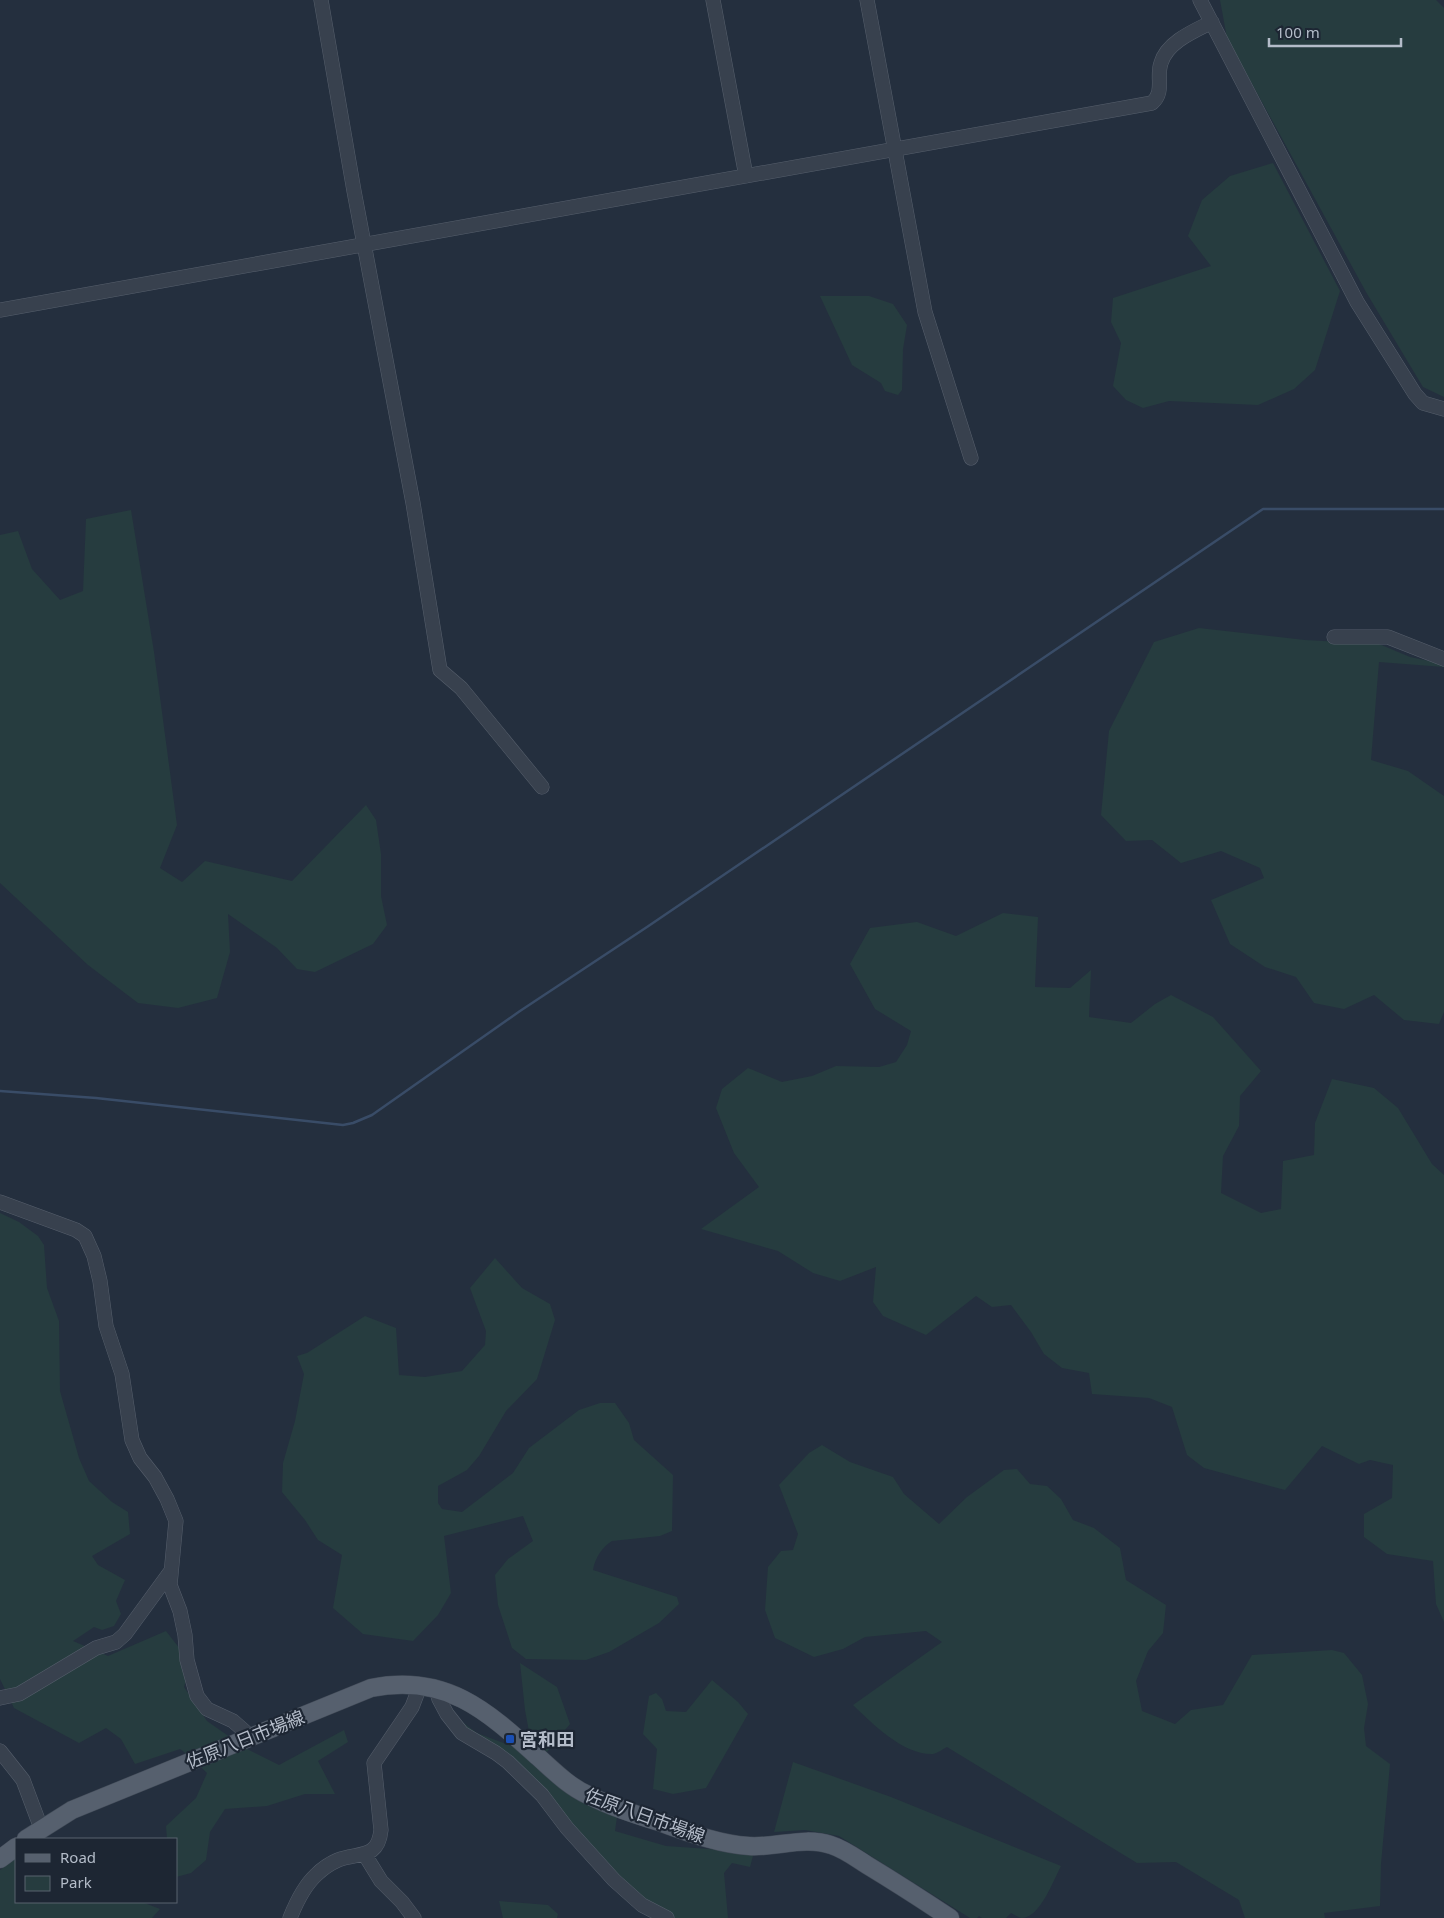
<svg xmlns="http://www.w3.org/2000/svg" width="1444" height="1918" viewBox="0 0 1444 1918" font-family="'Noto Sans','Noto Sans JP',sans-serif">
<style>
.green{fill:#263c3f}
.lines{fill:none;stroke-linecap:round;stroke-linejoin:round}
.stream{stroke:#394c67;stroke-width:2.5}
.minor-casing{stroke:#565f6c;stroke-width:15}
.major-casing{stroke:#414a57;stroke-width:19}
.minor{stroke:#38414e;stroke-width:14}
.major{stroke:#56606e;stroke-width:18}
.transit-dot{fill:#1a4fb4;stroke:#1d2633;stroke-width:2}
.labels{text-anchor:middle;dominant-baseline:central;stroke-width:4.5;stroke-linejoin:round;paint-order:stroke}
.street-label{font-size:18px;fill:#b4bcc9;stroke:#1d2633}
.poi-label{font-size:18px;font-weight:bold;fill:#b4bcc9;stroke:#1d2633;text-anchor:start}
</style>
<rect width="100%" height="100%" fill="#242f3e"/>
<path class="green" d="M1220,0H1436L1444,8V397L1423,387L1366,292L1227,38Z
M1273,163L1340,291L1315,370L1294,389L1258,405L1169,401L1143,408L1126,400L1113,386L1121,343L1111,322L1113,298L1211,266L1188,236L1202,200L1230,176Z
M820,296H869L893,304L907,325L903,349L902,390L898,395L885,391L881,383L852,365Z
M131,510L154,652L177,825L160,868L182,882L205,861L292,881L366,805L376,820L381,854V896L387,925L373,944L315,972L297,969L277,948L228,914L230,952L217,998L178,1008L138,1003L88,965L0,883V535L18,531L32,569L60,600L83,591L86,519Z
M1199,628L1305,640L1379,644L1410,657L1444,664V667L1379,662L1371,760L1408,771L1444,796V1012L1439,1024L1404,1020L1374,995L1344,1009L1314,1003L1296,977L1265,967L1230,944L1211,900L1264,878L1260,868L1221,851L1181,863L1152,840L1126,841L1101,815L1109,731L1154,642Z
M1003,913L1038,917L1035,987L1070,988L1091,970L1089,1017L1131,1023L1155,1004L1171,995L1213,1017L1261,1071L1240,1096L1239,1126L1223,1156L1221,1193L1261,1213L1281,1209L1283,1161L1314,1155L1315,1123L1332,1079L1374,1088L1398,1108L1432,1164L1444,1175V1622L1436,1604L1433,1561L1387,1554L1364,1537V1514L1392,1498L1393,1465L1370,1460L1359,1464L1322,1446L1285,1490L1204,1468L1187,1455L1172,1407L1149,1398L1092,1394L1089,1373L1062,1368L1044,1354L1031,1332L1011,1305L992,1307L976,1296L926,1335L883,1316L873,1302L876,1267L840,1281L813,1273L778,1251L701,1229L759,1187L734,1153L716,1108L722,1089L748,1068L782,1082L812,1076L836,1066L879,1067L896,1062L907,1045L911,1031L875,1009L850,964L870,928L917,922L956,936Z
M0,1213L19,1222L38,1236L44,1245L47,1288L59,1321L60,1391L79,1458L89,1481L112,1502L128,1512L130,1534L92,1556L98,1565L125,1580L116,1601L121,1614L114,1626L102,1630L94,1627L73,1641L108,1656L166,1631L191,1663L184,1687L207,1721L247,1749L279,1765L344,1730L348,1742L318,1761L335,1794H305L267,1806L225,1809L210,1832L206,1860L191,1873L176,1877V1839H167L166,1826L196,1798L207,1773L188,1755L180,1749L135,1764L121,1739L106,1728L79,1743L14,1708L0,1679Z
M495,1258L522,1288L550,1304L555,1320L537,1379L506,1411L479,1456L467,1470L438,1486V1503L442,1509L462,1512L513,1473L529,1448L579,1410L600,1403H615L629,1423L634,1440L673,1475L672,1531L660,1536L612,1541C602,1547 595,1558 593,1570L677,1597L679,1604L659,1623L609,1652L586,1660L526,1659L512,1648L498,1605L495,1575L508,1559L533,1541L523,1516L444,1536L451,1593L438,1615L413,1641L363,1634L333,1608L342,1555L318,1540L305,1520L282,1492L283,1463L295,1421L304,1374L297,1356L307,1353L365,1316L396,1328L399,1375L425,1377L462,1371L485,1345L486,1331L470,1288Z
M822,1445L850,1462L893,1477L904,1494L939,1524L967,1497L1004,1470L1017,1469L1030,1484L1047,1486L1061,1499L1073,1520L1094,1528L1120,1548L1126,1580L1166,1605L1163,1633L1148,1651L1136,1681L1142,1711L1175,1724L1191,1710L1223,1705L1252,1655L1332,1650L1344,1653L1362,1675L1368,1704L1364,1728L1366,1746L1390,1764L1381,1864L1380,1906L1324,1913L1325,1918H1245L1239,1900L1176,1862L1137,1863L947,1747C943,1749 938,1753 933,1754C903,1755 873,1724 853,1705L942,1642L926,1631L865,1637L843,1649L814,1657L775,1638L765,1610L768,1567L781,1551L793,1550L798,1534L779,1485L809,1453Z
M520,1663L557,1687L570,1724L547,1752L530,1737L525,1710Z
M712,1680L738,1702L748,1714L706,1788L673,1794L653,1789L657,1749L643,1734L649,1696L656,1693L662,1699L666,1711L686,1712Z
M453,1715L477,1733L519,1749L532,1764L578,1799L617,1817L615,1831L666,1846L754,1852L750,1867L732,1863L724,1873L728,1918H675L647,1903L617,1875L547,1795L468,1735Z
M793,1762L891,1797L1061,1866C1054,1879 1040,1918 1022,1918C1019,1918 1015,1915 1011,1913L1006,1918H982L979,1916L977,1918H970L839,1836L805,1830L774,1832Z
M16,1858V1902H142L160,1909L152,1918H0V1870Z
M499,1901L548,1905L558,1914L557,1918H503Z"/>
<g class="lines">
<path class="stream" d="M0,1091L96,1098L343,1125L353,1123L372,1115L520,1011L647,927L1263,509H1444"/>
<g class="minor-casing">
<path id="minor" d="M321,0L354,191L413,503L440,670L461,688L542,787
M713,0L746,176
M867,0L925,312L971,458
M1200,0L1357,302L1415,394L1423,403L1444,409
M0,310L1152,103C1165,92 1156,77 1161,63C1167,42 1194,31 1212,22
M1334,637H1388L1444,659
M0,1202L76,1230L85,1236L94,1256L100,1281L106,1326L122,1374L132,1440L140,1458L155,1477L167,1499L176,1521L170,1585L180,1611L185,1635L187,1660L197,1696L207,1709L233,1721L250,1736
M436,1689L439,1699L447,1714L462,1733L496,1753L508,1762L542,1795L567,1828L614,1880L642,1905L667,1918
M0,1698L19,1694L96,1648L116,1642L125,1634L171,1571
M0,1751L23,1780L41,1828
M365,1855L381,1881L402,1902L414,1918
M290,1918C296,1903 304,1886 316,1875C321,1870 331,1863 338,1860C358,1852 378,1860 381,1830L374,1763L412,1707L420,1686"/>
</g>
<g class="major-casing">
<path id="major" d="M26,1839L72,1810L371,1688C445,1673 486,1710 537,1756C553,1770 568,1786 588,1795C611,1807 637,1815 662,1823C690,1833 719,1844 749,1846C776,1848 804,1836 831,1845C844,1849 856,1858 867,1865C895,1882 923,1900 950,1918
M0,1859L16,1847"/>
</g>
<use href="#minor" class="minor"/>
<use href="#major" class="major"/>
</g>
<rect class="transit-dot" x="505" y="1734" width="10" height="10" rx="2.5"/>
<g class="labels">
<g class="street-label">
<text transform="translate(245 1739) rotate(-22)">佐原八日市場線</text>
<text transform="translate(645 1815) rotate(20)">佐原八日市場線</text>
</g>
<g class="poi-label">
<text x="520" y="1739">宮和田</text>
</g>
</g>
<rect x="15" y="1838" width="162" height="65" fill="#1d2633" stroke="#59626f"/>
<rect x="25" y="1854" width="25" height="8" fill="#56606e" stroke="#59626f"/>
<text x="60" y="1863" font-size="15" fill="#b4bcc9">Road</text>
<rect x="25" y="1876" width="25" height="15" fill="#263c3f" stroke="#59626f"/>
<text x="60" y="1888" font-size="15" fill="#b4bcc9">Park</text>
<path d="M1269 38v8h132v-8" fill="none" stroke="#b4bcc9" stroke-width="2.5"/>
<text x="1276" y="38" font-size="15" fill="#b4bcc9" stroke="#1d2633" stroke-width="4" paint-order="stroke">100 m</text>
</svg>
